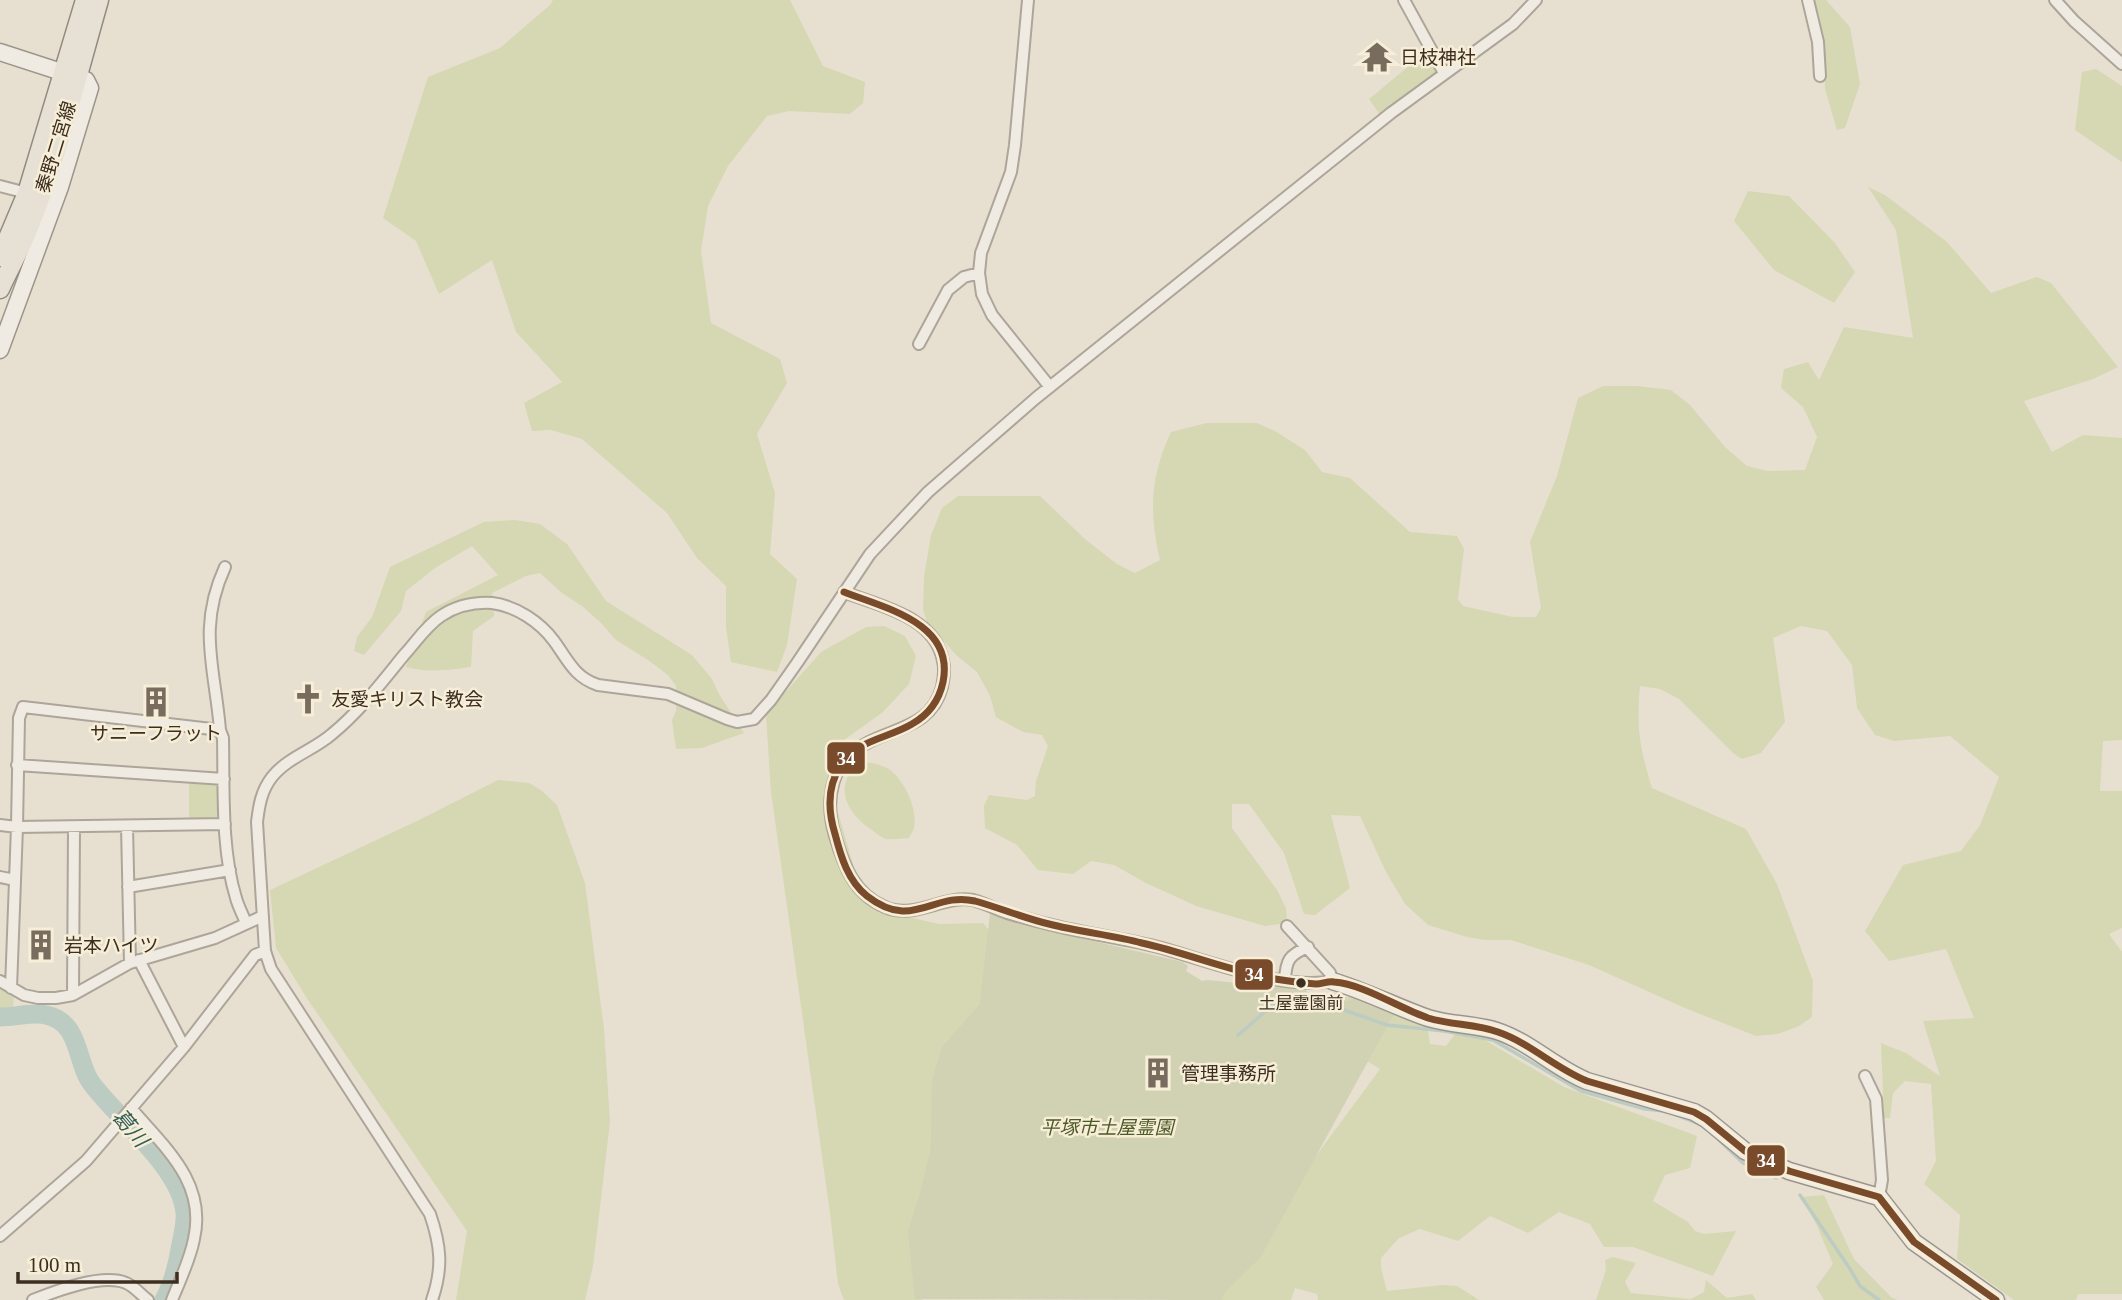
<svg xmlns="http://www.w3.org/2000/svg" width="2122" height="1300" viewBox="0 0 2122 1300" font-family="'Times New Roman','Noto Sans JP',serif">
<style>
.green{fill:#d6d7b3}
.cemetery{fill:#d1d1b3}
.lines{fill:none;stroke-linecap:round;stroke-linejoin:round}
.stream{stroke:#bcccc2;stroke-width:3.5}
.river{stroke:#bcccc2;stroke-width:19}
.street-casing{stroke:#ada599;stroke-width:14}
.secondary-casing{stroke:#9c958a;stroke-width:19}
.primary-casing{stroke:#928b80;stroke-width:21}
.street{stroke:#efebe3;stroke-width:10}
.secondary{stroke:#efebe3;stroke-width:16}
.primary{stroke:#e6e1d4;stroke-width:18}
.bus-1-casing{stroke:#f7eed8;stroke-width:12}
.bus-1{stroke:#7a4b2a;stroke-width:7}
.bus-dot{fill:#3d2e20;stroke:#f7eed8;stroke-width:2.5}
.labels{text-anchor:middle;dominant-baseline:central;stroke-width:5;stroke-linejoin:round;paint-order:stroke}
.bus-label{font-size:17px;fill:#3d2e20;stroke:#f7eed8}
.poi-label{font-size:19px;fill:#3d2e20;stroke:#f7eed8;text-anchor:start}
.street-label{font-size:19px;fill:#3d2e20;stroke:#f7eed8}
.park-label{font-size:19px;font-style:italic;fill:#4d5a26;stroke:#f7eed8}
.water-label{font-size:21px;font-style:italic;fill:#2f5d5a;stroke:#f7eed8}
.line-badge{stroke:#f7eed8;stroke-width:2.5}
.badge-label{font-size:19px;text-anchor:middle;font-weight:bold;fill:#fff}
</style>
<rect width="100%" height="100%" fill="#e7e0d1"/>
<path class="green" d="M553,0H790L823,66L865,82L863,103L850,114L789,111L767,116L728,166L708,206L701,251L711,323L780,359L787,383L757,434L775,493L770,554L797,579L787,645L777,672L731,662L726,627V586L697,558L667,513L582,439L551,430L532,431L524,403L562,382L516,332L492,260L439,294L416,241L383,218L428,77L500,48L550,5Z
M1814,0H1826L1850,27L1860,84L1845,128L1837,130L1825,89L1824,42Z
M1427,51L1436,64L1435,73L1380,115L1369,99Z
M2096,69L2122,86V162L2075,130L2082,72Z
M1868,187L1885,195L1947,242L1991,293L2037,277L2051,283L2118,367L2093,379L2024,401L2052,452L2083,435L2122,438V740L2103,741L2100,791H2122V928L2109,934L2122,952V1294H2078L2076,1300H2014L1957,1259L1960,1215L1924,1184L1936,1161L1931,1084L1905,1081L1893,1093L1890,1118H1884L1881,1043L1906,1053L1940,1076L1923,1021L1974,1018L1946,949L1889,961L1865,931L1903,865L1961,851L1980,825L1999,777L1950,736L1894,741L1875,735L1857,708L1852,665L1827,631L1801,626L1773,638L1785,722L1761,753L1742,759L1733,753L1679,699L1660,689L1640,686C1636,728 1640,749 1652,788L1746,829L1777,884L1813,981L1812,1017L1799,1026L1778,1034L1756,1036L1685,1008L1589,965L1511,940H1485L1467,937L1428,925L1405,904L1386,872L1360,816L1331,815L1350,888L1315,915L1304,914L1284,853L1249,804H1232V828L1277,890L1286,908L1287,923L1265,926L1196,906L1146,883L1114,865L1091,861L1073,874L1038,870L1017,845L985,828L984,806L989,795L1027,800L1035,796L1036,781L1048,746L1042,735L1023,732L996,717L990,696L977,672L956,655L927,622L923,610L924,577L931,535L942,508L958,496H1040L1086,540L1117,564L1135,573L1160,560C1149,513 1150,476 1171,432L1207,423H1257L1275,431L1305,450L1322,472L1350,478L1410,532L1457,536L1464,549L1458,599L1463,606L1513,617H1536L1541,608L1530,542L1557,476L1578,398L1603,386H1637L1671,390L1690,405L1725,447L1747,466L1768,471L1805,470L1817,437L1803,407L1781,388L1784,369L1808,362L1819,380L1844,327L1913,338L1896,230Z
M1748,191L1789,196L1835,243L1855,272L1834,303L1774,270L1734,221Z
M515,520L540,524L567,544L606,601L692,655L712,679L719,694L744,733L702,748L676,749L672,720L676,711V686L668,675L648,660L616,640L601,623L582,606L562,593L540,573L526,576L492,593L494,616L473,631L471,667C449,670 428,673 406,667L426,612L498,575L472,546L435,568L406,591L401,611L364,655L354,651L357,637L372,617L390,567L484,522Z
M884,626L905,636L916,656L909,684L883,712L844,740L831,788L861,892L900,915L939,924L983,923L992,934L986,988L922,1300H844L838,1284L830,1213L771,792L766,714L821,652L866,627Z
M860,762C869,762 879,764 887,768C904,778 918,809 914,828C914,829 910,836 909,838C902,838 893,840 886,839C882,838 876,833 872,830C846,813 832,785 860,762Z
M189,779L216,781L220,786L222,815L218,820H189Z
M498,780L529,783L541,790L557,805L585,883L604,1029L610,1122L593,1266L585,1300H456L467,1231L308,1000L276,948L270,890L419,820Z
M0,985L14,993L13,1008L0,1009Z
M1246,997H1353L1425,1014L1430,1044L1446,1046L1461,1026L1564,1087L1697,1136L1690,1168L1665,1175L1653,1201L1688,1222L1695,1231L1704,1234L1736,1231L1713,1276L1633,1247H1604L1590,1224L1559,1212L1528,1233L1490,1216L1458,1241L1420,1229L1399,1238L1381,1258V1268L1387,1291L1442,1285L1457,1286L1479,1300H1318L1317,1294L1295,1288L1291,1300H1167L1310,1164L1380,1069L1345,1047Z
M1824,1195L1854,1259L1891,1297L1897,1300H1824L1816,1287L1833,1264L1817,1226L1802,1197Z
M1613,1257L1636,1263L1625,1282L1631,1293L1691,1299L1704,1292L1706,1280L1727,1298L1752,1294L1756,1300H1596L1606,1270L1605,1260Z"/>
<path class="cemetery" d="M990,913L1059,933L1183,962L1188,966L1186,971L1202,981L1207,980L1304,989L1315,998L1349,1001L1356,998L1394,1014L1260,1258L1226,1291L1221,1300L915,1299L908,1231L920,1194L931,1148L932,1081L942,1047L980,1004Z"/>
<g class="lines">
<path class="stream" d="M1238,1035C1255,1023 1284,985 1307,999C1310,1001 1312,1004 1315,1007L1338,1008L1387,1025L1444,1031L1493,1040L1581,1091L1645,1109L1664,1111
M1671,1113L1700,1124
M1719,1140L1743,1163L1776,1178
M1800,1195L1850,1269L1860,1286L1879,1300"/>
<path class="river" d="M0,1017C21,1017 38,1009 57,1019C80,1031 78,1067 92,1084C119,1120 180,1167 185,1212C186,1223 183,1234 181,1244C178,1263 173,1283 164,1300"/>
<g class="street-casing">
<path id="street" d="M1028,0L1015,145L1011,172L981,253L979,273L982,294L992,315L1050,387
M1404,0L1444,73
M1808,0L1818,42L1820,76
M2055,0L2074,21L2122,64
M0,186L27,193
M919,344L948,290L964,277L979,273
M225,567C197,628 215,668 220,730L223,738C224,788 221,850 236,898C238,906 243,915 246,923
M844,592C879,606 935,616 943,661C945,669 944,678 942,687C932,725 899,727 869,742C831,760 824,799 835,836C844,866 854,894 885,907C915,920 942,895 973,900C984,903 996,909 1007,913C1021,917 1035,921 1048,924C1086,934 1125,938 1162,948C1208,961 1286,991 1332,981L1330,973L1287,926
M17,765L224,779
M0,825L17,827L225,824
M127,826L130,963
M0,877L15,880
M128,887L230,870
M139,960L184,1047
M1285,980C1286,960 1289,955 1308,947
M0,981L24,995L38,998H56L73,995L130,963L215,938L263,916
M11,988L17,827L19,718L23,707L220,730
M73,995L74,827
M1865,1076L1876,1099L1882,1180L1879,1197
M131,1108C164,1147 207,1182 194,1239C190,1260 180,1280 172,1300
M0,1236L86,1161L184,1047L255,955L265,951
M33,1300C56,1291 102,1273 126,1283C134,1286 141,1295 148,1300
M432,1300C443,1268 441,1246 430,1214L271,969L265,951L257,822C259,806 261,791 272,777C288,757 314,750 332,734C360,711 382,682 404,655C416,642 426,626 441,616C456,606 474,602 492,603C516,606 540,622 554,641C568,660 574,677 598,685L668,694L727,719L737,722L754,719L771,700L797,663L870,554L928,492L1036,398L1391,113L1513,24L1536,0"/>
</g>
<g class="secondary-casing">
<path id="secondary" d="M0,52L86,80L90,88L60,187L0,350
M1332,981C1366,991 1396,1007 1428,1018C1450,1025 1475,1024 1497,1031C1530,1042 1555,1068 1587,1081L1694,1112L1706,1119L1745,1151L1789,1171L1879,1197L1914,1242L1996,1300"/>
</g>
<g class="primary-casing">
<path id="primary" d="M0,257L27,193L85,0
M0,289C9,269 20,250 28,230C58,156 77,77 99,0"/>
</g>
<use href="#street" class="street"/>
<use href="#secondary" class="secondary"/>
<use href="#primary" class="primary"/>
<g class="bus-1-casing">
<path id="bus-1" d="M844,592C885,608 955,623 943,682C939,701 928,715 912,724C889,738 856,740 841,765C827,786 828,811 835,834C841,857 848,881 867,896C913,932 933,891 975,901C1000,908 1024,918 1049,924C1080,932 1112,935 1142,943C1187,953 1229,971 1275,979C1288,981 1302,983 1316,984C1322,984 1328,981 1334,982C1363,984 1399,1008 1428,1018C1451,1025 1476,1024 1498,1032C1530,1043 1555,1068 1587,1081L1694,1112L1706,1119L1745,1151L1789,1171L1879,1197L1914,1242L1996,1300"/>
</g>
<use href="#bus-1" class="bus-1"/>
</g>
<defs>
<g id="temple-bare" transform="scale(2.415)"><path d="M0-6L5-2H3V0L6.5 2.5H4V6H1.5V3h-3V6H-4V2.5H-6.5L-3 0V-2H-5Z" fill="#786c5e" stroke="#f7eed8" stroke-width="2.5" paint-order="stroke"/></g>
<g id="church-bare" transform="scale(2.415)"><path d="M-1.2-6h2.4v3.5h3.3v2.4h-3.3V6h-2.4V-.1h-3.3v-2.4h3.3Z" fill="#786c5e" stroke="#f7eed8" stroke-width="2.5" paint-order="stroke"/></g>
<g id="building-bare" transform="scale(2.415)"><path d="M-4-6H4V6H1V3H-1V6H-4ZM-2.5-4.3h1.7v1.8h-1.7ZM.8-4.3h1.7v1.8H.8ZM-2.5-1h1.7V.8h-1.7ZM.8-1h1.7V.8H.8Z" fill="#786c5e" stroke="#f7eed8" stroke-width="2.5" paint-order="stroke"/></g>
</defs>
<g fill-rule="evenodd">
<use href="#temple-bare" x="1377" y="57"/>
<use href="#church-bare" x="308" y="699"/>
<use href="#building-bare" x="156" y="702"/>
<use href="#building-bare" x="41" y="945"/>
<use href="#building-bare" x="1158" y="1073"/>
</g>
<circle class="bus-dot" cx="1301" cy="983" r="6"/>
<g class="labels">
<g class="bus-label">
<text x="1301" y="1003">土屋霊園前</text>
</g>
<g class="poi-label">
<text x="1400" y="57">日枝神社</text>
<text x="331" y="699">友愛キリスト教会</text>
<text x="156" y="733" text-anchor="middle">サニーフラット</text>
<text x="64" y="945">岩本ハイツ</text>
<text x="1181" y="1073">管理事務所</text>
</g>
<g class="street-label">
<text transform="translate(56 147) rotate(-73)">秦野二宮線</text>
</g>
<g class="park-label">
<text x="1107" y="1127">平塚市土屋霊園</text>
</g>
<g class="water-label">
<text transform="translate(130 1128) rotate(50)">葛川</text>
</g>
</g>
<g class="line-badge">
<rect x="826" y="741" width="40" height="34" rx="7" fill="#7a4b2a"/>
<rect x="1234" y="958" width="40" height="33" rx="7" fill="#7a4b2a"/>
<rect x="1746" y="1144" width="40" height="33" rx="7" fill="#7a4b2a"/>
</g>
<g class="badge-label">
<text x="846" y="765">34</text>
<text x="1254" y="981">34</text>
<text x="1766" y="1167">34</text>
</g>
<path d="M18 1272v10h159v-10" fill="none" stroke="#3d2e20" stroke-width="3.5"/>
<text x="28" y="1272" font-size="21" fill="#3d2e20" stroke="#f7eed8" stroke-width="5" paint-order="stroke">100 m</text>
</svg>
